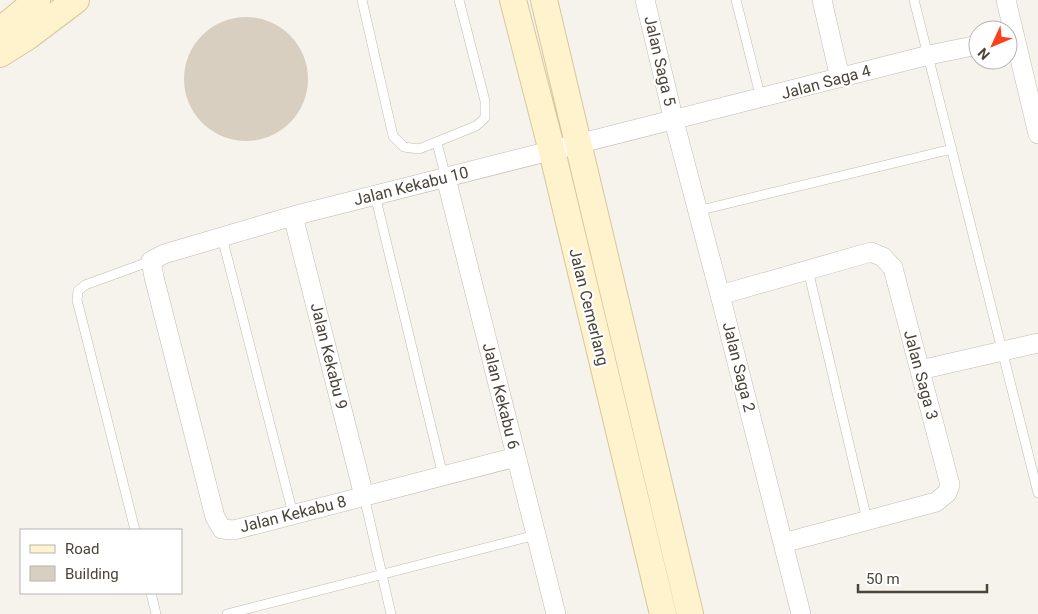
<svg xmlns="http://www.w3.org/2000/svg" width="1038" height="614" viewBox="0 0 1038 614" font-family="Roboto,sans-serif">
<style>
.building{fill:#d8cfc1}
.lines{fill:none;stroke-linecap:round;stroke-linejoin:round}
.lane-casing{stroke:#c2bbae;stroke-width:10}
.street-casing{stroke:#c2bbae;stroke-width:20}
.secondary-casing{stroke:#d6c79b;stroke-width:28}
.lane{stroke:#fff;stroke-width:9}
.street{stroke:#fff;stroke-width:19}
.secondary{stroke:#fff3cd;stroke-width:26}
.labels{text-anchor:middle;dominant-baseline:central;stroke-width:4.5;stroke-linejoin:round;paint-order:stroke}
.street-label{font-size:16px;fill:#4b4439;stroke:#fff}
</style>
<rect width="100%" height="100%" fill="#f6f3ec"/>
<path class="building" d="M184 79a62 62 0 1 1 124 0a62 62 0 1 1-124 0Z"/>
<g class="lines">
<g class="lane-casing">
<path id="lane" d="M362,0L393,136L404,147L419,149L476,126L485,118V101L459,0
M736,0L761,99
M914,0L1038,493
M437,143L446,178
M375,195L443,476
M697,211L952,149
M222,237L293,514
M808,270L867,520
M364,496L391,614
M135,530L77,300L78,291L85,285L151,261
M151,593L156,614
M227,614L536,535"/>
</g>
<g class="street-casing">
<path id="street" d="M645,0L674,121L720,295L801,614
M822,0L840,78
M1006,0L1038,134
M446,178L556,614
M293,216L364,496
M720,295L871,252L883,257L893,268L950,485L947,493L936,502L783,543
M920,370L1038,343
M516,457L234,530L222,529L215,517L154,277L151,261L164,254L293,216L929,55L978,45"/>
</g>
<g class="secondary-casing">
<path id="secondary" d="M513,0L552,151L663,614
M544,0L690,614
M0,31L37,0
M0,54L27,37L76,0"/>
</g>
<use href="#lane" class="lane"/>
<use href="#street" class="street"/>
<use href="#secondary" class="secondary"/>
</g>
<g class="labels">
<g class="street-label">
<text transform="translate(660 61) rotate(77)">Jalan Saga 5</text>
<text transform="translate(826 82) rotate(-15)">Jalan Saga 4</text>
<text transform="translate(411 186) rotate(-14)">Jalan Kekabu 10</text>
<text transform="translate(589 307) rotate(76)">Jalan Cemerlang</text>
<text transform="translate(329 356) rotate(76)">Jalan Kekabu 9</text>
<text transform="translate(739 367) rotate(76)">Jalan Saga 2</text>
<text transform="translate(921 375) rotate(75)">Jalan Saga 3</text>
<text transform="translate(501 396) rotate(76)">Jalan Kekabu 6</text>
<text transform="translate(293 514) rotate(-14)">Jalan Kekabu 8</text>
</g>
</g>
<rect x="20" y="529" width="162" height="65" fill="#ffffff" stroke="#b7b4b0"/>
<rect x="30" y="545" width="25" height="8" fill="#fff3cd" stroke="#b7b4b0"/>
<text x="65" y="554" font-size="15" fill="#4b4439">Road</text>
<rect x="30" y="566" width="25" height="15" fill="#d8cfc1" stroke="#b7b4b0"/>
<text x="65" y="579" font-size="15" fill="#4b4439">Building</text>
<g transform="translate(993 45) rotate(226)"><circle r="24" fill="#ffffff" stroke="#b7b4b0"/>
<path d="M0-4L9 19L0 12L-9 19Z" fill="#fc3f1d"/>
<text y="-8" font-size="14" font-weight="bold" text-anchor="middle" fill="#4b4439">N</text>
</g>
<path d="M858 584v8h129v-8" fill="none" stroke="#4b4439" stroke-width="2.5"/>
<text x="866" y="584" font-size="15" fill="#4b4439" stroke="#ffffff" stroke-width="4" paint-order="stroke">50 m</text>
</svg>
